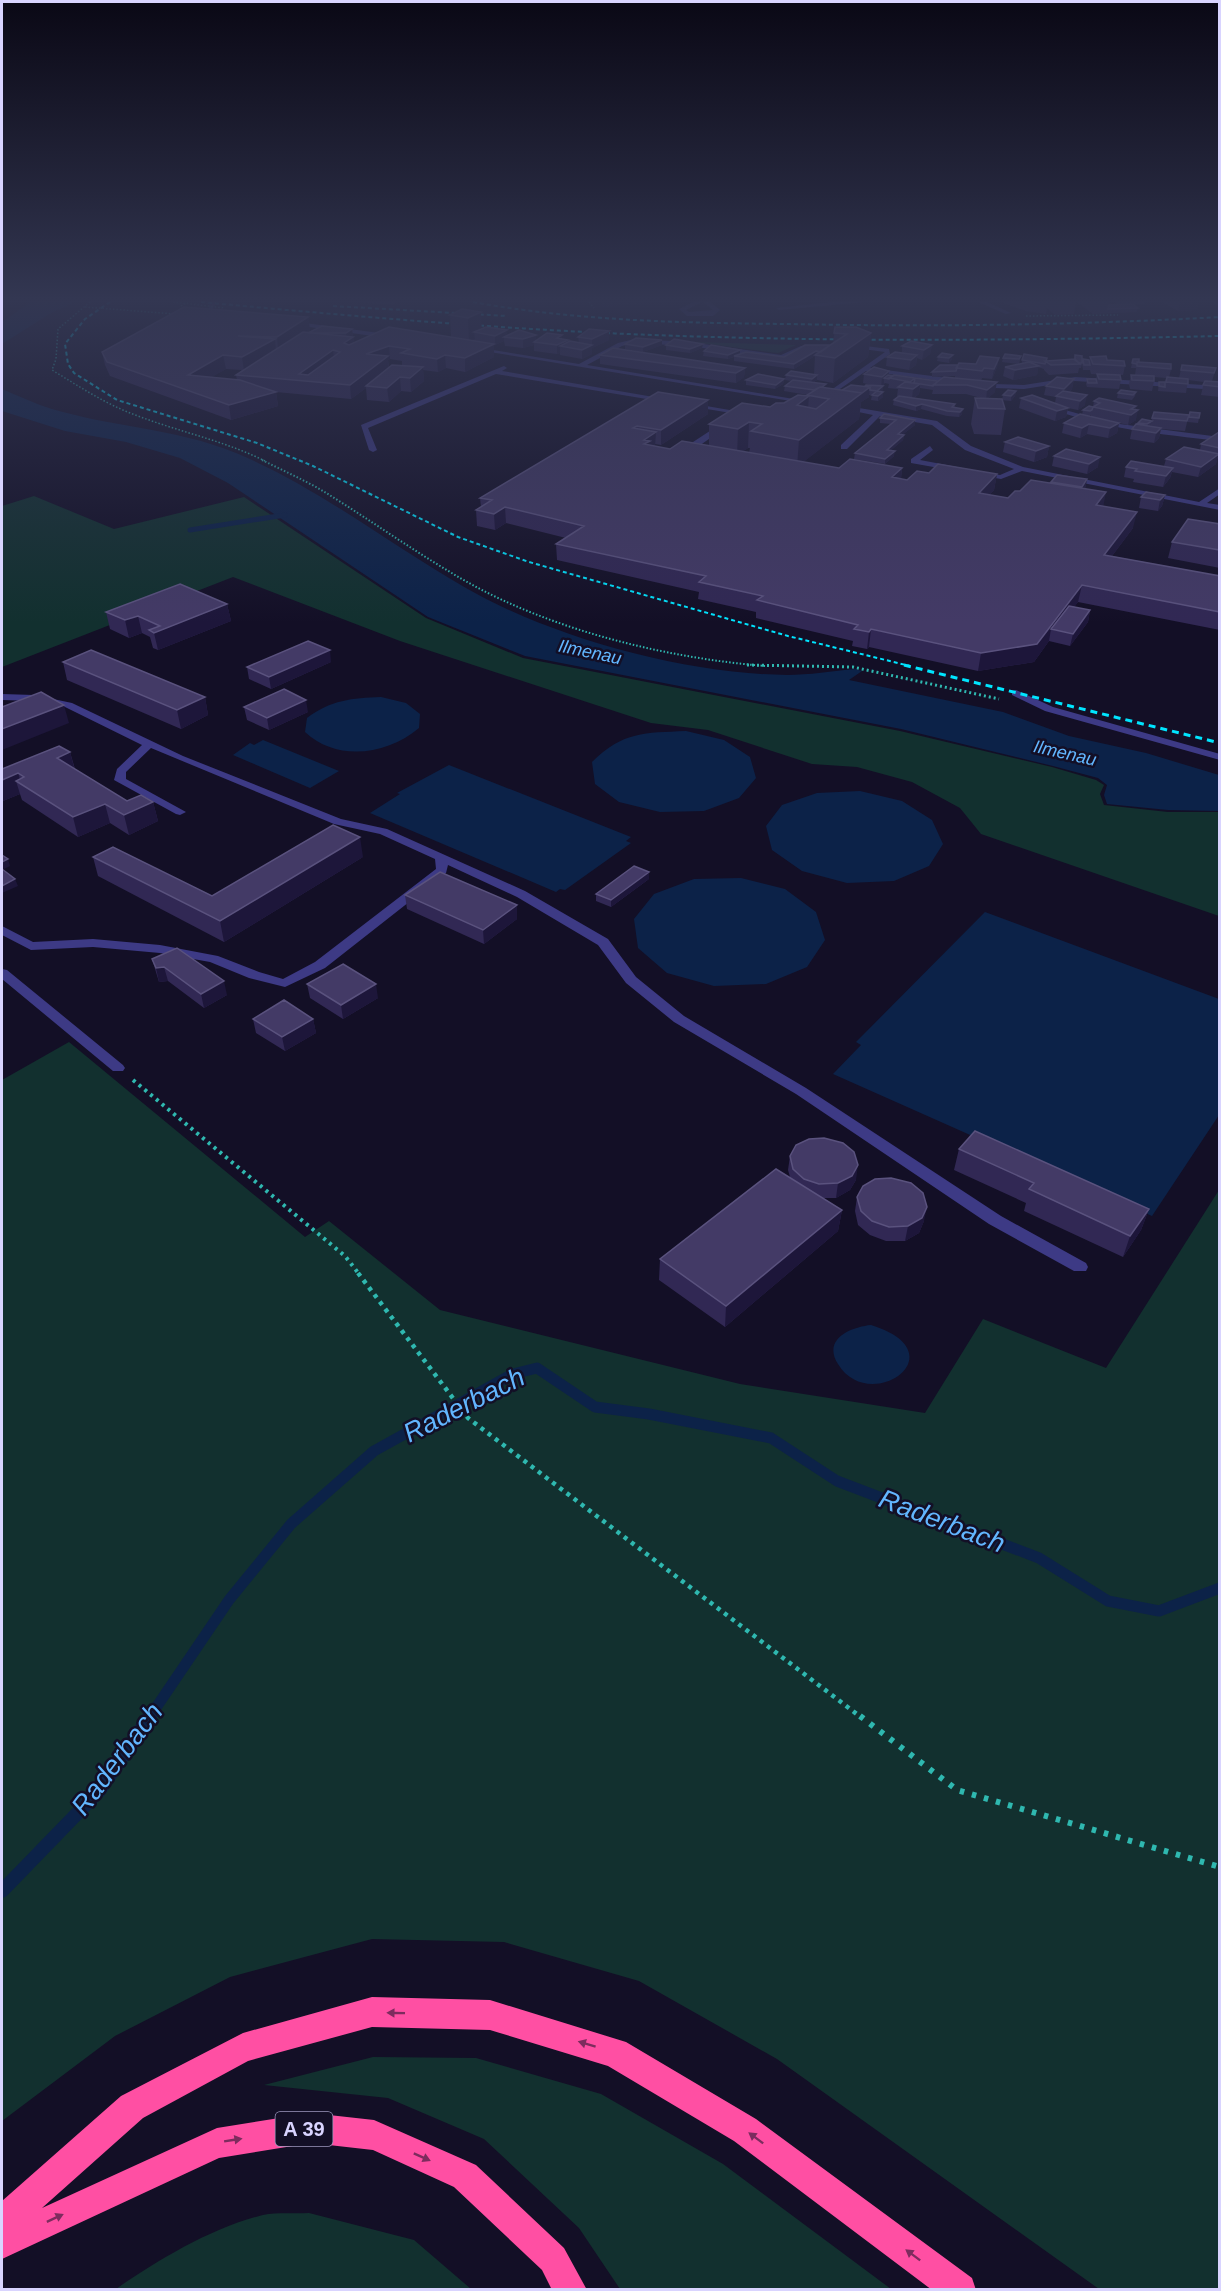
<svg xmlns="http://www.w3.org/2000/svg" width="1221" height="2291" viewBox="0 0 1221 2291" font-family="Arial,sans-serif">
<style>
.green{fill:#12302f}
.water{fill:#0c2248}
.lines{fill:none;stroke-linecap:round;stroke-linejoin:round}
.stream-far2{stroke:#0c2248;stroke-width:5}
.stream-far1{stroke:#0c2248;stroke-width:11}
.stream{stroke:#0c2248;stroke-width:14}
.path-far5{stroke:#2fb8b0;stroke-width:1.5;stroke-dasharray:1.5 2;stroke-linecap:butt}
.path-far4{stroke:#2fb8b0;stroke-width:2;stroke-dasharray:1.5 2;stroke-linecap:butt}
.path-far3{stroke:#2fb8b0;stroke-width:3;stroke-dasharray:2 3;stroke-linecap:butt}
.path-far2{stroke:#2fb8b0;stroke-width:4;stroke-dasharray:3 4.5;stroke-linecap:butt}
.path-far1{stroke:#2fb8b0;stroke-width:4.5;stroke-dasharray:4 5;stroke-linecap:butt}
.path{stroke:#2fb8b0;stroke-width:6;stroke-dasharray:4.5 8;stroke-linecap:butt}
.minor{fill:#3d3a85;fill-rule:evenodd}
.highway{fill:#ff4fa3;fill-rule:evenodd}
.rail-far1{stroke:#00e5ff;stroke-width:2;stroke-dasharray:4 3;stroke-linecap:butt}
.rail{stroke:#00e5ff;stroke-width:3;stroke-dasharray:7 5;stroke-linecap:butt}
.path-bridge{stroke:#2fb8b0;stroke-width:1.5;stroke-dasharray:1.5 2;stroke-linecap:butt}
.wall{fill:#312854;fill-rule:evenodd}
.shaded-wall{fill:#1d163a}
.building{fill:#433a66;stroke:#5a527e;stroke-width:1.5;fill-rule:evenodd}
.oneway{fill:#7d2c5e}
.labels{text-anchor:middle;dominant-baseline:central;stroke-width:5;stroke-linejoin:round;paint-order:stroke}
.far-water-label{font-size:18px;font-style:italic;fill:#62b6ff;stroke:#130f26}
.shield{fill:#130f26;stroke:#9e99be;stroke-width:1.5}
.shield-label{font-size:20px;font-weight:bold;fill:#d9d4ff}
.near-water-label{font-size:27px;font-style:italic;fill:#62b6ff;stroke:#130f26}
</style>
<rect width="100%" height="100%" fill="#130f26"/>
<path class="green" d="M694,342L796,345L778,353Z
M34,496L114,529L244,497L426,618L523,658L900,731L1052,767L1096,780L1104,785L1100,794L1104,805L1168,812H1219V916L981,834L960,808L912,782L857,767L812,764L708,730L651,723L400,641L233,577L2,667V506Z
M69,1042L305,1237L329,1221L440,1310L740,1384L925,1413L983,1319L1106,1368L1219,1190V2289H1099L777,2059L639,1981L504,1942L372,1939L230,1977L115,2036L2,2121V1080Z
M373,2057L476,2058L601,2094L723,2164L891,2289H620L579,2228L484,2139L388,2098L264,2085Z
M309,2213L414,2240L471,2289H116C160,2259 211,2228 263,2215C278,2212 295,2214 309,2213Z"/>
<path class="water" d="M31,302H75L51,313L2,344V322Z
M2,389C14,394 27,400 40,405C103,427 174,427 236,453C318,487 389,544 466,588C553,638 686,674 787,675C809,675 833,671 855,669L862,671L849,680L1003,712L1069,736L1146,753L1219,775V811L1168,810L1107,804L1104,795L1107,785L1098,778L1053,766L901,729L525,656L428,617L228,483L180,458L126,442L65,431L2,411Z
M381,697L406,703L420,714L419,728C387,755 337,762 305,732L307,718C331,700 352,698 381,697Z
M686,731L724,740L750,757L756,778L739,798L704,811L660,812L619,802L595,784L592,762C624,731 644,733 686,731Z
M263,740L339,771L310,788L233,755L250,743L254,745Z
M449,765L631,837L626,841L631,843L565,890L560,889L556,892L370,813L400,794L397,793Z
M860,791L902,801L932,820L943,844L929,866L894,881L847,883L802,871L772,850L766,826L782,805L817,793Z
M741,878L785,889L816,912L825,940L807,967L766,984L714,986L667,973L638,948L634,919L654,894L694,879Z
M985,912L1219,999V1115L1152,1216L833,1074L861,1045L856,1042Z
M871,1325C961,1353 869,1416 838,1364C822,1339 851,1327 871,1325Z"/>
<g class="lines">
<path class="stream-far2" d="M190,530L285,515"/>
<path class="stream-far1" d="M149,1718L229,1600L291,1524L374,1451L513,1374L537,1368L595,1407L649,1414L771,1438L837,1481L1039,1558L1108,1601L1159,1611L1220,1588"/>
<path class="stream" d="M2,1891L99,1791L150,1716"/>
<path class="path-far5" d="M90,302L58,329L56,359L52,370C80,387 107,405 138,416C180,432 225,441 265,461
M589,302L594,308
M85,307L175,314
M184,310H181V306L188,302
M1026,316L1118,315"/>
<path class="path-far4" d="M262,460C282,470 304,480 323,491C372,521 419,555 469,583C555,631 667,658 765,666"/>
<path class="path-far3" d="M747,665L853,667L999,699"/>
<path class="path-far2" d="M133,1080L345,1256L359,1274"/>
<path class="path-far1" d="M358,1273L468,1418L862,1718"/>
<path class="path" d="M860,1716L957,1790L1220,1867"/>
<path class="minor" d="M210,302H216L213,309L229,315V317L208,311Z
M693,302H702L686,310L689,312L713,310L703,302H710L720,310L713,316H687L679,309Z
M832,302H865L779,310L776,308Z
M978,302H987L1011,313L1006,314Z
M290,321L394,335L397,337L394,339L288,324Z
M635,339L689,342L781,355L801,346L819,345V347L804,349L782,359L689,346L635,343L622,346L587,365L812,402L809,404L471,349L474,347L579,364L618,343Z
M850,344L889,349L890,354L870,368L994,384L1024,385L1075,377L1220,386V390L1075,381L1024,389L994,388L866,371L821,402H817V400L885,352L848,347Z
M504,366L507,368L502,371L747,413L743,415L496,374L368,428L377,450L373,452L369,450L361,425Z
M841,405L937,421L971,446L1023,467L1199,502L1220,488V494L1207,503L1220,505V510L1022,471L1001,479L911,463V459L930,446L933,450L920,460L1000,475L1014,469L965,450L932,425L880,416L847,449H841V445L873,415L839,408Z
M1047,405L1112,423L1220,437V441C1160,434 1102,429 1047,407Z
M722,423L729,425L696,448H690V444Z
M1016,690L1053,707L1220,754V760L1045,711L1012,695V691Z
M2,694L34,695L72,703L183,756L341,819L387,829L525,891L608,939L636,977L684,1016L806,1088L1001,1216L1086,1263L1088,1267L1086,1271H1074L989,1224L796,1094L674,1022L626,983L598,945L517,897L448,865L446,873L325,968L285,987L249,978L210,962L160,953L93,947L31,950L2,935V926L33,942L93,939L160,945L218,956L259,972L283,979L315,962L436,869L435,859L380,834L334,824L151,748L126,772V779L186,812L180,815L176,814L114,780L117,769L142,745L65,707L34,701L2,700Z
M2,969L7,970L123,1065L125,1068L123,1071H113L2,979Z"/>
<path class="highway" d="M372,1997L490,2000L626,2042L756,2119L972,2278L976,2290H932L734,2141L608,2066L490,2030L372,2027L248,2061L143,2118L42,2208L217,2128L311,2113L374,2120L476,2165L564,2248L587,2290H552L542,2270L454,2187L373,2150L311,2143L219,2158L2,2259V2201L121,2096L243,2033Z"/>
<path class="rail-far1" d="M110,302L85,319L65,344L68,364L74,373L117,400L257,443L313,466L458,537L529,562L788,636L910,666
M201,302C361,317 521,331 682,336C861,342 1041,340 1220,336
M473,302C578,321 683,323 789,324C933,327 1076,325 1220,317
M333,306L507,316"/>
<path class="rail" d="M904,665L1220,743"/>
<path class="path-bridge" d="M173,302L225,308"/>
</g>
<path class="wall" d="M357,302H397L393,305Z
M1000,302H1076L1074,314L1055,315L1047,308L1046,314L1026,311Z
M1077,302H1110L1109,305L1117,304L1115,302H1145V304H1133L1138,308L1137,312L1093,314Z
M1162,302H1198L1197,310L1178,311Z
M1211,302H1220V307Z
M481,312V329L507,335L536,340L562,335V339L568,340V342L579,343L578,337L609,340L592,348V354L582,359L560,355V353L557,354L534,351V345L523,348L505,346L504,341L495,345L494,344V357L465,372L446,368L438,372L423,370L424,381L411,392L401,391L389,402L367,400L366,388L351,399L276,392L278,406L231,420L110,376L105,365L102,352L308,317L310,330L306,333L352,329L354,343L451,337L450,315ZM390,359L402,361V366L389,367L388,360ZM226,369L242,370L236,375L237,380L211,377Z
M835,327L871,333L868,357L833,383L817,380L813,383L826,388L843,390L872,385L863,383L864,374L888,375L938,381L944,377L995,392L987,399L1005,409L1001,435L974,434L971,424L975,398H981L966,394H932L933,390L920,388L919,394L914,398L955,404V408L962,414L959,417L947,416L921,409L916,411L893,405L894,400L898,397L897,396L898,389L888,388L889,384L885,383L882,386H883V391L881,392L883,397L878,401L871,400L872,395H869V397L861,402L859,419L803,462L839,468H902L901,479L907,480L929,473L997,474L994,490L989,495L1008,498L1020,491L1051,483V482L1087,479L1085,489L1103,506L1133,528L1112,556L1220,576V630L1078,602L1074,607L1090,610L1088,622L1070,646L1049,641L1034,662L978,671L869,647L867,649L852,646L853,641L756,618V612L698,599L699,592L557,560L556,544L566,538L506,523L495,530L477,526L476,510L481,507L480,498L658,392L708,400V414L661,445L655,444V446L670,449L709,445V424L807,396L808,395L784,391L785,386L791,381L785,380L786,375H814L815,356L794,369L734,361V357L728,359L703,356L704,351L784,357L830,345L833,344ZM748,448H750L749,453L743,451Z
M625,344L662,345L643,352L625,349Z
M666,345L702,348L690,353L666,350Z
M932,345L930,354L922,360L917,358L916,365L909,370L886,366L887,357L902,353V346Z
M942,353L952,359L949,363L937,361L938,357Z
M600,355L745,368L744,377L736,383L600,364Z
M1075,355L1082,363L1083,359L1090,362V357L1125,366L1123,375L1091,374L1090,370H1083L1082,364L1081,368H1079L1078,373L1049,375L1044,370V369L1038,367L1037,375L1013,380L1003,376L1005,367L1022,364V360L1046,361L1074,359Z
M1021,356L1019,364L1002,362L1003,358Z
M999,358L997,367L992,379L982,378L981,381L955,378V376L932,377V372L976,364Z
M1133,359L1139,362L1171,369L1169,378H1179L1182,365L1216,368L1212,381L1220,382V397L1201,395L1204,382L1188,380L1186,393L1158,391L1159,382H1165L1166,378L1154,377V381L1152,391L1130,389L1129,384L1131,375H1135L1136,368H1131Z
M1097,374L1121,380L1119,389L1087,387L1086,384L1087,379H1096Z
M784,379L783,384L775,389L746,385V380Z
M1074,379L1072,389L1069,392L1085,405L1078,410L1068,408L1066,417L1055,421L1019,408L1021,398L1055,403L1056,397L1044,395L1046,386Z
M1016,391L1015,396L1011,401L1002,400L1003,395Z
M1136,392L1135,396L1132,400L1117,398L1118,393Z
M1094,401L1136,406L1135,410L1136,420L1128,425L1119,423L1117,433L1108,438L1087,434L1080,438L1062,433L1064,423L1091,417V415L1089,416L1082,415L1083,410L1093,407Z
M1154,412L1189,415L1200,413L1198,423L1188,422V418L1185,431L1161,429L1159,438L1154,443L1130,439L1132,429L1138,425V423L1152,421L1150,426V427Z
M880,418L915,420V425L902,435H904L903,440L891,450L894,456L885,464L854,459L855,453L891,424L880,423Z
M1220,432V459L1217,458L1216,464L1198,477L1172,472L1170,478L1163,487L1133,482L1134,479L1124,477L1126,467L1164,466L1166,459L1200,450L1201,444Z
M1005,442L1049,446L1047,457L1034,462L1003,452Z
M1066,449L1098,467L1087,474L1052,466L1054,456Z
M1165,495L1162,506L1158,511L1139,508L1141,497Z
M1220,524V568L1168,558L1172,542Z
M227,604L231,621L158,650L153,648L150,637L142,633L129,638L110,629L106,612Z
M63,662L205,697L208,715L181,729L67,680Z
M331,662L271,689L249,679L247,667Z
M244,707L308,712L269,730L247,720Z
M70,752L75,769L127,801L153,802L158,821L129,835L110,823L78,837L22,800L20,794L3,801H2V769Z
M93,857L212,896L363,857L224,942L98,876Z
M649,879L611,907L596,901V894Z
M405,895L517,905V919L484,944L407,909Z
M152,959L227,995L204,1008L168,981L159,982Z
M307,984L378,998L343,1019L310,998Z
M253,1019H313L316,1033L285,1051L256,1033Z
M959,1149L1149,1209L1141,1230L1123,1257L1024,1211L1026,1203L954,1170Z
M790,1156L856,1180L850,1190L836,1198H823L842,1210L838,1231L725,1327L659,1280L660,1259L790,1177L788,1170Z
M857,1197L924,1221L919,1233L905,1241H886L870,1235L858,1225L855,1211Z"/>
<path class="shaded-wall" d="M602,302H665L602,307Z
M731,302H752L731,304Z
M1180,302H1198L1197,310L1178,311Z
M481,312L482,334L474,332L475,339L469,341L468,318Z
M308,317L310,330L278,350L277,337Z
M352,329L353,337L355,350L344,343L347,341L346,333Z
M507,330V337H504V341L495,345V336Z
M609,331V340L592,348V339Z
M871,333L868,357L833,383L835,358Z
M536,335V342H534V345L523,348V339Z
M562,335V343L568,340V348L560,346V353L557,354V338Z
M275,339L276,352L244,371L242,357Z
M662,340V345L643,352V347Z
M494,344V357L465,372V358Z
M703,344L702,348L690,353V349Z
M592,345V354L582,359V350Z
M932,345L930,354L922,360L924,350Z
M389,346L390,359L388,360L389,370L366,386V388L351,399L350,385L366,354Z
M333,350L335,364L310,381L299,374Z
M740,350V354L728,359V355Z
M816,351L815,356L794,369V364Z
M223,355L226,369L191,389L188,375Z
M445,355L446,368L438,372L437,359Z
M917,355L916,365L909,370L911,360Z
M953,355L952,359L949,363V358Z
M999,358L997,367L992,379L994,369Z
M1039,366L1037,375L1013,380L1015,370Z
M423,367L424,381L411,392L410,378Z
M745,368L744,377L736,383V373Z
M889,371L888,379L884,378V383H885L881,387L882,377Z
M817,375V380L811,384L812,379Z
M400,377L401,391L389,402L387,388Z
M784,379L783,384L775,389L776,385Z
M1074,379L1072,389L1062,398L1064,389Z
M997,382L995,392L986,400L987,390Z
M920,384L919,394L912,399L913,389Z
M883,386V391L876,396L877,391Z
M870,387L869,397L861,402L859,419L797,467L799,440Z
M1016,391L1015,396L1011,401V396Z
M276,392L278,406L231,420L229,405Z
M883,392V397L878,401V396Z
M1087,395L1085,405L1078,410L1080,401Z
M809,396L807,422L797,405Z
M708,400V414L661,445V430Z
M922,404L921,409L916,411V406Z
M1136,406L1134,413L1138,410L1136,420L1128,425L1131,409Z
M1068,408L1066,417L1055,421L1057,411Z
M963,409L962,414L959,417L960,412Z
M915,420V425L897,439L898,434Z
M749,422L748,448L737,456L738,429Z
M1119,423L1117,433L1108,438L1110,428Z
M1089,424L1087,434L1080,438L1082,428Z
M1161,428L1159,438L1154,443L1156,433Z
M656,432L655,447L650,456L644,440Z
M904,435L903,440L886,455L887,450Z
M1049,446L1047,457L1034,462L1036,451Z
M895,451L894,456L885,464V459Z
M1219,454L1216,464L1198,477L1201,467Z
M1100,457L1098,467L1087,474L1089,464Z
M902,468L900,484L892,477Z
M1173,468L1170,478L1163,487L1166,476Z
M997,474L994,490L976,509L979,493Z
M1087,479L1085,490L1080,497L1082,487Z
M1106,492L1103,508L1096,505Z
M1165,495L1162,506L1158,511L1160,500Z
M505,507L506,523L495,530L494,514Z
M1137,512L1133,528L1100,572L1104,555Z
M1082,585L1078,602L1057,631L1051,629L1049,641L1034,662L978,671L981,653Z
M227,604L231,621L158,650L154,633Z
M1090,610L1088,622L1070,646L1073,634Z
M138,616L142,633L129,638L125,620Z
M871,629L869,647L867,649L869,632Z
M330,650L331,662L271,689L269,677Z
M205,697L208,715L181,729L177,710Z
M306,700L308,712L269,730L267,718Z
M64,705L69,723L2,750V729Z
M70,752L75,771L57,758Z
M18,773L22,785L16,781L20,794L3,801L2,798V780Z
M153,802L158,821L129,835L124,815Z
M105,804L110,823L78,837L73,817Z
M360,837L363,857L224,942L220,921Z
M8,859L10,866L2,870V862Z
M649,872V879L611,907V900Z
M15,879L18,886L2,893V886Z
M517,905V919L484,944L483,930Z
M164,967L168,981L159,982L156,968Z
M224,981L227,995L204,1008L201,994Z
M376,984L378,998L343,1019L341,1005Z
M313,1019L316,1033L285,1051L282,1037Z
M858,1165L856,1180L850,1190L836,1198L838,1183Z
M927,1207L924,1221L919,1233L905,1241L908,1226Z
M1149,1209L1141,1230L1123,1257L1130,1236Z
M842,1210L838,1231L725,1327L726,1306Z"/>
<path class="building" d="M1133,304L1138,308L1108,309L1109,305Z
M184,307L308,317L277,337L238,336L275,339L242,357L223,355L188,375L240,380L276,392L229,405L107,362L102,352Z
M462,309L481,312L468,318L450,315Z
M322,326L352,329L346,333H308Z
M389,327L494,344L465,358L445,355L437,359L401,353L410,349L389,346L366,354L388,356L350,385L236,375L303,332L353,337L344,343L349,345ZM333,350L340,352L308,375L299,374Z
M486,327L507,330L495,336L474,332Z
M835,327H856L871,333L835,358L815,355L847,334L834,333Z
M589,329L609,331L592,339L578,337Z
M519,330L536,335L523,339L504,337Z
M547,333L562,335L557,338L568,340L557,345L534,342Z
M636,338L662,340L643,347L625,344Z
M674,339L703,344L690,349L666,345Z
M570,341L592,345L582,350L560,346Z
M911,341L932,345L924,350L902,346Z
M711,345L740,350L728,355L704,351Z
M805,345H830L821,352L816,351L794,364L734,356L746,352L784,357Z
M613,348L745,368L736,373L600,355Z
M895,352L917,355L911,360L887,357Z
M942,353L953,355L949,358L938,357Z
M1005,354L1021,356L1019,359L1003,358Z
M1024,354L1047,358L1045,364L1022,360Z
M1075,355L1082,356V363H1079L1075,360Z
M980,356L999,358L994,369L984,368L982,371L956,368L959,363L976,364Z
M1106,356L1107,360L1124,361L1125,366L1093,364L1090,357Z
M1075,359L1080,364L1051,365L1045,361Z
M1083,359L1089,360L1090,365H1084Z
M1133,359H1139V362H1137V364L1132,363Z
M1029,362L1039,366L1015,370L1005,367Z
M1137,362L1171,364V369L1137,366Z
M392,365L423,367L410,378L400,377L387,388L366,386Z
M940,365H958L956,371L932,372Z
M1182,365L1216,368L1214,373L1181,370Z
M874,367L889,371L882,377L864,374Z
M791,371L817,375L812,379L786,375Z
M758,374L784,379L776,385L746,380Z
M1097,374L1120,375L1121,380L1099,379Z
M888,375L893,376L889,379L884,378Z
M894,375L915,378L910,382L889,378Z
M1131,375L1154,376V381L1132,380Z
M944,377L997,382L987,390L967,385H933Z
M1057,377L1074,379L1064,389L1046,386Z
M1167,377L1188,379V384L1166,382Z
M915,378L938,381L933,386L914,383Z
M1087,379H1096L1097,383H1088Z
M793,380L826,384L822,387H820L814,390L785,386Z
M1205,381L1220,382V387L1203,385Z
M905,382L920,384L913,389L898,387Z
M1159,382H1165V387L1159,386Z
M851,385L870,387L862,393L842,390Z
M866,385L883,386L877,391L870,390V387L865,386Z
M820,387L862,393L799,440L751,431L762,424L749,422L738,429L709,424L742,403L770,407L776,403H784L798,395L809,396L797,405L816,409L829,399L807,395Z
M1008,390L1016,391L1011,396L1003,395Z
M1121,390L1136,392L1133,395L1118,393Z
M877,391L883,392L878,396L872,395Z
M1063,391L1087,395L1080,401L1056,396Z
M658,392L708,400L661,430L637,426L633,428L656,432L644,440L650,441L644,444L670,449L682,441L839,468L850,459L902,468L892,477L907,480L917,471L929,473L938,464L997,474L979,493L1008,498L1015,491H1020L1031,480L1106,492L1096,505L1137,512L1104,555L1220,576V612L1082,585L1037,644L981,653L871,629L869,632L854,629L858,625L757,600L763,596L699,582L706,576L556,544L584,526L505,507L494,514L476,510L492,500L480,498Z
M1032,395L1068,408L1057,411L1021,398Z
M899,396L955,404L952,407L963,409L960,412L947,411L922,404L916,406L894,400Z
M975,398L1002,399L1005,409L978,408Z
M1099,398L1136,406L1131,409L1138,410L1131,415L1093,407L1100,403L1094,401Z
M1089,406L1093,407L1092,410L1090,411L1083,410Z
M1154,412L1189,415L1187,421L1152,418Z
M1190,412L1200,413L1199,418L1189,417Z
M884,414L915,420L898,434L904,435L887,450L895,451L885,459L855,453L896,420L880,418Z
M1080,414L1119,423L1110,428L1089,424L1082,428L1064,423Z
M1142,419L1152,421L1147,424L1138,423Z
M1136,424L1161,428L1156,433L1132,429Z
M1219,432L1220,448L1201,444Z
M1018,437L1049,446L1036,451L1005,442Z
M1184,447L1219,454L1201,467L1166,459Z
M1066,449L1100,457L1089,464L1054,456Z
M1131,461L1173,468L1166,476L1135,471L1137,469L1126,467Z
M1057,475L1087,479L1082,487L1051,482Z
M1146,492L1165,495L1160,500L1141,497Z
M1188,519L1220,524V550L1172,542Z
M180,584L227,604L154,633L149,630L160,626L138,616L125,620L106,612Z
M1069,606L1090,610L1073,634L1051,629Z
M308,641L330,650L269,677L247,667Z
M91,650L205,697L177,710L63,662Z
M284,689L306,700L267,718L244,707Z
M41,692L64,705L2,729V707Z
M59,746L70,752L57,758L127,801L141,795L153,802L124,815L105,804L73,817L16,781L24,777L18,773L2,780V769Z
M333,825L360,837L220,921L93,857L113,847L212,896Z
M2,855L8,859L2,862Z
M634,866L649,872L611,900L596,894Z
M2,869L15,879L2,886Z
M440,872L517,905L483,930L405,895Z
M177,948L224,981L201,994L164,967L156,968L152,959Z
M343,964L376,984L341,1005L307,984Z
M284,1000L313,1019L282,1037L253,1019Z
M975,1131L1149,1209L1130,1236L1029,1189L1034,1183L959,1149Z
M824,1138L843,1143L854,1152L858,1165L852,1176L838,1183L819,1184L804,1179L793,1169L790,1156L796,1145L809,1139Z
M776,1169L842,1210L726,1306L660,1259Z
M891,1178L911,1183L923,1193L927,1207L922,1218L908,1226L889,1227L872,1221L861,1211L857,1197L863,1186L875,1179Z"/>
<defs><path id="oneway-solid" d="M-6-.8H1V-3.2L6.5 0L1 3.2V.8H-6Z" transform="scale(1.5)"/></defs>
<g class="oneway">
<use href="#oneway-solid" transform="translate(396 2013) rotate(-179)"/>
<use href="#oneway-solid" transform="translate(587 2044) rotate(-163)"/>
<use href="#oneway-solid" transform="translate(756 2138) rotate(-143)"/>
<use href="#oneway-solid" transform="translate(233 2140) rotate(-9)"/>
<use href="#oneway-solid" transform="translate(422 2157) rotate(24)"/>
<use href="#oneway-solid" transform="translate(55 2218) rotate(-25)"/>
<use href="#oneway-solid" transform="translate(913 2255) rotate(-143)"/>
</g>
<linearGradient id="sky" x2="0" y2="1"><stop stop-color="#0a0815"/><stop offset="0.48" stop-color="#333752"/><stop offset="1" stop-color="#333752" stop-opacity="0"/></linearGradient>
<rect width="1221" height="623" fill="url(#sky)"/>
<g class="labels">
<g class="far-water-label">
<text transform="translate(590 652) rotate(12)">Ilmenau</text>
<text transform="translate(1065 753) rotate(13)">Ilmenau</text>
</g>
<rect class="shield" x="275.5" y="2112" width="57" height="34" rx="4.5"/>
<g class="shield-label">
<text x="304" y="2129">A 39</text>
</g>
<g class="near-water-label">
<text transform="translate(464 1405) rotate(-27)">Raderbach</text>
<text transform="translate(942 1521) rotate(21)">Raderbach</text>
<text transform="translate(117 1759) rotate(-53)">Raderbach</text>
</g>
</g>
<rect width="1221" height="2291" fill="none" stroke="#d9d4ff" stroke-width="6"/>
</svg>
